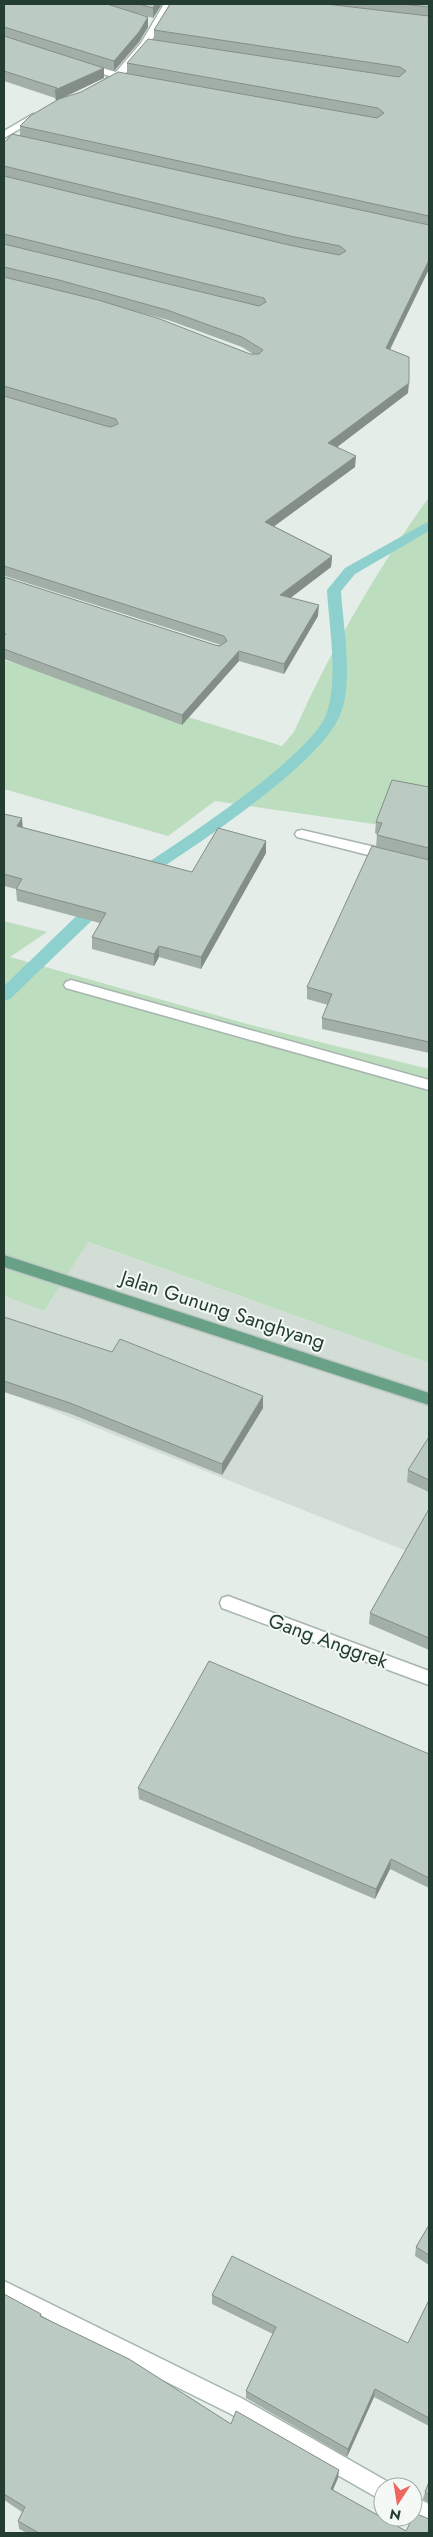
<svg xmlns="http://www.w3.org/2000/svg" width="433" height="2537" viewBox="0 0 433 2537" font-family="Jost,sans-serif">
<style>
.built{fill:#d2ddd6}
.green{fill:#bdddbf}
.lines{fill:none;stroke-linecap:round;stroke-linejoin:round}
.stream{fill:#8dd0cd;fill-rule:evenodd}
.minor-casing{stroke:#a6b5ad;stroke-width:3}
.major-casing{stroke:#c1c9c5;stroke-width:3}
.minor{fill:#fff;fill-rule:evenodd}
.major{fill:#69a187;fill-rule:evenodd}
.wall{fill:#a2afa7;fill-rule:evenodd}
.shaded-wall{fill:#848e88}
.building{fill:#bccbc2;stroke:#848e88}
.labels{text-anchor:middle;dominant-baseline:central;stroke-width:4;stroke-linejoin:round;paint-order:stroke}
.street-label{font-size:20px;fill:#233e31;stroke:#f4f9f6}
</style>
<rect width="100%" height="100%" fill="#e4ede7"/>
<path class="built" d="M87,1242L429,1363V1560L4,1391V1296L44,1311Z"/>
<path class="green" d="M429,497V832L215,801L168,836L4,789V660L282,746L294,732C331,649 376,571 429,497Z
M4,921L47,932L10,957L251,1025L429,1069V1363L88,1242L44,1311L4,1296Z"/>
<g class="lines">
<path class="stream" d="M429,521V531L355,574L341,591C343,627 354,681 340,715C320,765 191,849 143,880H133L130,876L133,872C175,845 309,758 326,715C339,680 329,627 327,590L345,568Z
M101,897L107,898L109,902L107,906L10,999L4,1001V986L95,898Z"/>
<g class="minor-casing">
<path id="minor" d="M164,4H174L148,46L125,74L136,77V81L121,79L111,82L106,79L110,76L81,68L79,66L84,63L116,72L141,43Z
M33,114L42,116L4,138V131Z
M302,830L388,850L395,855L388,860L297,837L295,834L297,831Z
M71,980L429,1080V1090L66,988L64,985L66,982Z
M228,1596L429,1671V1685L222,1608L220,1603L222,1598Z
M4,2281L243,2399L390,2483L392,2487H383V2500L376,2497L229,2413L4,2301Z
M413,2496L429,2504V2526L412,2517Z"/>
</g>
<g class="major-casing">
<path id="major" d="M4,1255L429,1393V1405L4,1267Z"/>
</g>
<use href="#minor" class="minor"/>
<use href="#major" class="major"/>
</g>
<path class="wall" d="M4,4H162L153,18L134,12L148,17V27L139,42L114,71L66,56L104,68V78L56,101L55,98L4,81Z
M170,4H429V269L390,350L408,393L337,447L355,467L274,526L332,556L331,567L290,598L318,616L284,674L239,661L182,725L4,659V577L215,645H221L5,576L4,577V143L20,136V126L81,92L127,73V63L154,40V30ZM134,311L168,320L242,347L253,354H250ZM5,396L57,412L4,397Z
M429,787V860L376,847L377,834L375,833L376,822Z
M4,814L22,827L192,872L266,841V853L201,969L159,957L154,966L92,949V937L100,923L17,901L16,889L4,886Z
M429,860V1053L322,1029V1018L328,1005L307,999V987Z
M4,1317L112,1352L263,1396V1408L222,1475L71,1414L4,1392Z
M429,1437V1492L407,1482L408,1470Z
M429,1509V1650L369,1624L370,1613Z
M429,1754V1888L390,1869L375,1899L139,1799L138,1788Z
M429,2225V2265L415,2256L416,2247Z
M4,2294L231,2424L338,2478L333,2490L406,2531L429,2533H27L19,2529L18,2521L22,2512L4,2500Z
M212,2295L408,2343L429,2300V2426L374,2397L347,2457L246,2398V2391L273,2334L212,2304Z
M429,2482V2503L423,2499L425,2492Z"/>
<path class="shaded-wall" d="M155,4H162L153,18V8Z
M148,17V27L139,42L114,71V61Z
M104,68V78L56,101L55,90Z
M429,260V269L385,359L386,348Z
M409,383L408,393L328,454V443Z
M356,456L355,467L265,533V522Z
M332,556L331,567L280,606V595Z
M319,605L318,616L284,674V664Z
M239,651V661L182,725V715Z
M22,818L23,830L17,826Z
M266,841V853L201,969V957Z
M159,946V957L154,966V954Z
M263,1396V1408L222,1475V1464Z
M391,1859L390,1869L375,1899L376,1889Z
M375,2389L374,2397L347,2457L348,2449Z
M339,2470L338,2478L330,2496L331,2489Z"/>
<path class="building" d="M4,4H107L148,17L139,32L114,61L4,27Z
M139,4H155L153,8Z
M170,4H326L429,16V216L20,126L30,116L59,99L81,92L118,72L377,118L384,113L378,108L127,63L148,39L399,77L406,71L400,67L154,30Z
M403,4H429V7Z
M4,36L104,68L55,90L57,88L4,71Z
M12,134L429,225V260L386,348L409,357V383L328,443L356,456L265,522L332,556L280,595L319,605L284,664L239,651L182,715L4,649V636L6,634H4V577L215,645L220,646L227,641L224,636L4,566V396L106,426L111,427L118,424L116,419L4,386V277L98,300L160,319L250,354H259L263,350L242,337L167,310L59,280L4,267V244L259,306L266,302L264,298L4,234V176L289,245L339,255L346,251L340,246L290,236L4,166V143Z
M392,780L429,787V848L377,835L382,823L376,822Z
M4,814L22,818L17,826L192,872L218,828L266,841L201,957L159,946L154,954L92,937L106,913L16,889L22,879L4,874Z
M372,846L429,860V1042L322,1018L332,994L307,987Z
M4,1317L112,1352L120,1339L263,1396L222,1464L70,1403L4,1381Z
M429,1437V1480L408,1470Z
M429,1509V1638L370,1613Z
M209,1661L429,1754V1878L391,1859L376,1889L138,1788Z
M429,2225V2255L416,2247Z
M232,2256L408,2343L429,2300V2418L375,2389L348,2449L246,2391L276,2327L212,2295Z
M4,2294L41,2314L40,2316L129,2359L231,2424L236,2411L339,2470L331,2489L406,2531L415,2513L429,2519V2533H39L18,2521L25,2507L4,2494Z
M429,2482V2495L425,2492Z"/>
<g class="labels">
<g class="street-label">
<text transform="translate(223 1310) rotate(18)">Jalan Gunung Sanghyang</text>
<text transform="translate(328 1641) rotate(20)">Gang Anggrek</text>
</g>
</g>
<rect width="433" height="2537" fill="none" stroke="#233e31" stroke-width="10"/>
<g transform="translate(398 2502) rotate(192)"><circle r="24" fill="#f4f9f6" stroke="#a0aea7"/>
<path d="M0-4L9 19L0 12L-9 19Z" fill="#ef6560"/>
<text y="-8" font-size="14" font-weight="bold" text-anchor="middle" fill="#233e31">N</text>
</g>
</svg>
